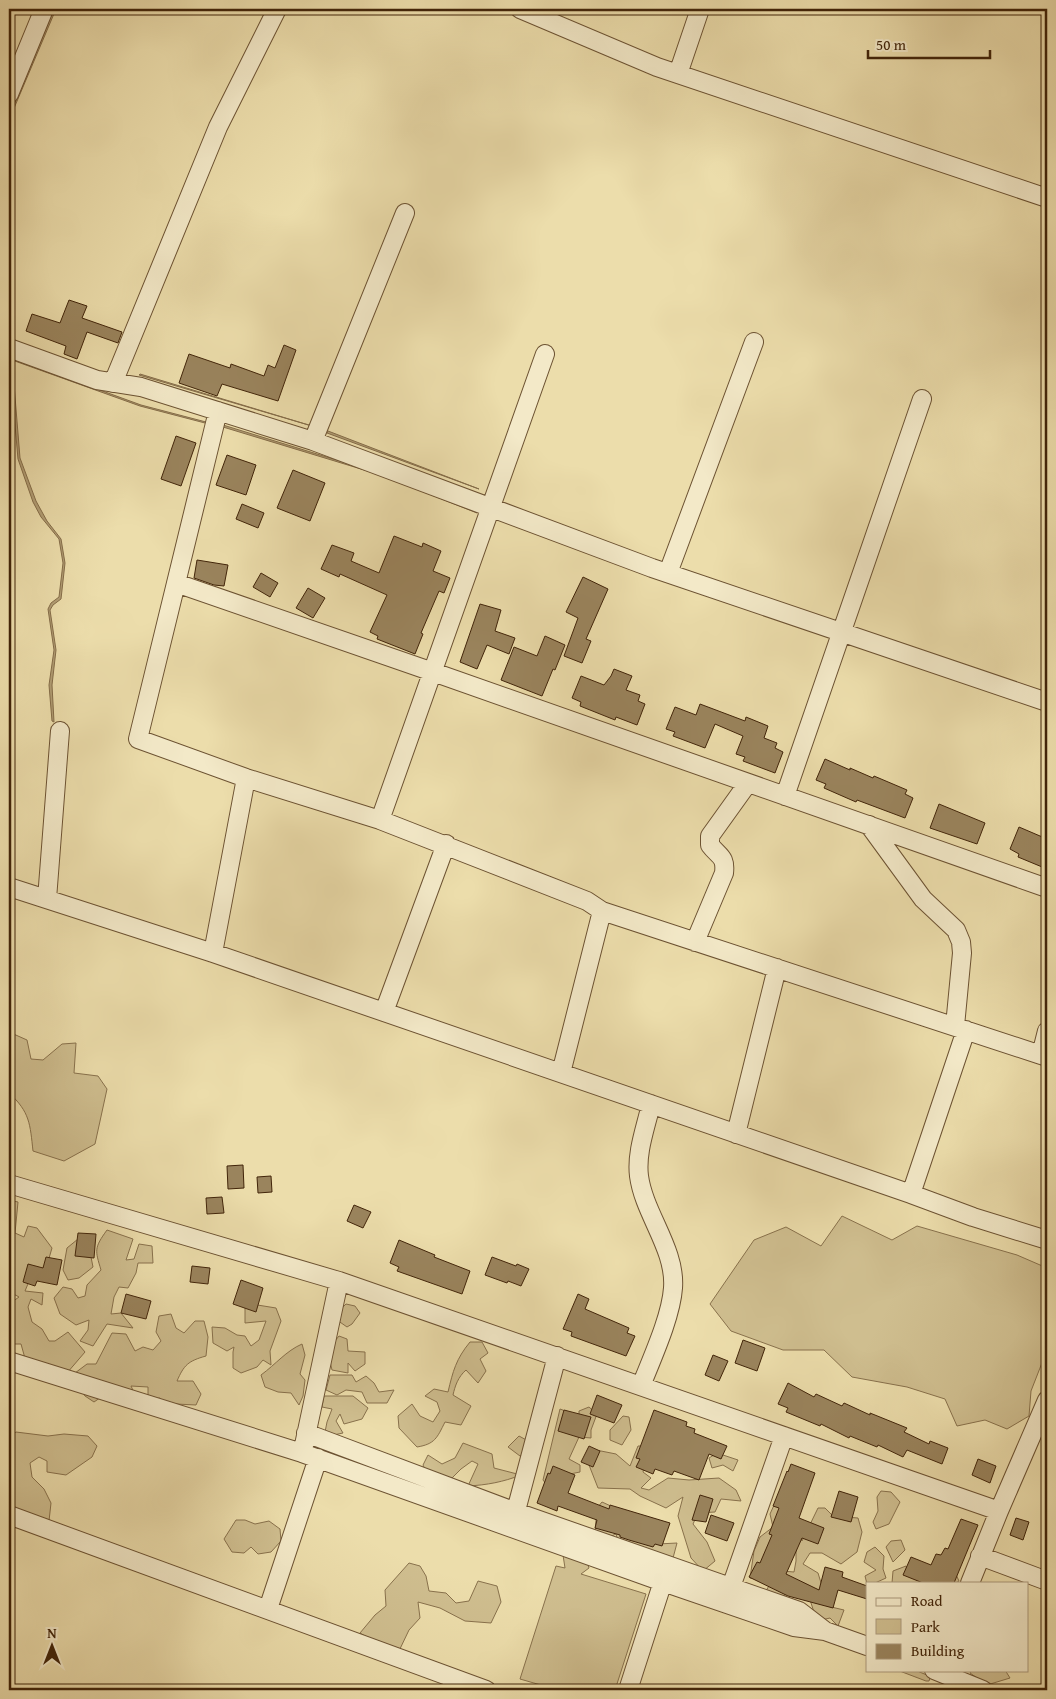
<svg xmlns="http://www.w3.org/2000/svg" width="1056" height="1699" viewBox="0 0 1056 1699" font-family="'Gentium Book Plus',serif">
<style>
.green{fill:#cfbe8f;stroke:#88714c}
.water{fill:#b29e74;stroke:#856d49}
.building{fill:#9a845d;stroke:#412409}
.lines{fill:none;stroke-linecap:round;stroke-linejoin:round}
.minor-casing{stroke:#6c5232;stroke-width:20}
.minor{stroke:#f3e9c8;stroke-width:18}
</style>
<rect width="100%" height="100%" fill="#ecddab"/>
<filter id="stains"><feTurbulence type="fractalNoise" baseFrequency=".004" numOctaves="4"/><feColorMatrix values="0 0 0 0 .2 0 0 0 0 .09 0 0 0 0 .02 0 0 0 .5 -.17"/></filter>
<radialGradient id="worn" r=".72"><stop offset=".6" stop-color="#630" stop-opacity="0"/><stop offset="1" stop-color="#630" stop-opacity=".3"/></radialGradient>
<path class="green" d="M9,1032L27,1040L31,1059L43,1060L62,1044L76,1043L74,1073L98,1076L107,1089L95,1144L64,1161L33,1151C30,1124 30,1112 9,1093Z
M9,1200L18,1202L15,1233L24,1237L28,1226L37,1228L52,1248L47,1265L30,1279L25,1291L43,1293L42,1305L31,1299L28,1307L32,1322L42,1329L49,1341H55L68,1332L85,1352L61,1380L26,1362L21,1344H9V1304L19,1297L10,1292L9,1289Z
M842,1216L892,1240L917,1226L1017,1255L1047,1268V1350L1031,1391L1029,1416L1007,1429L985,1420L957,1426L945,1399L907,1387L852,1377L824,1350H783L731,1331L710,1304L754,1240L786,1227L821,1246Z
M107,1230L133,1239L126,1260L134,1259L139,1244L152,1246L153,1263H138L136,1273L128,1288L119,1287L114,1297L111,1314L121,1313L133,1328L107,1324L93,1346L80,1341L88,1330L89,1320L76,1325L60,1314L54,1298L63,1287L72,1289L78,1298L85,1296L87,1285L101,1270C95,1250 94,1248 107,1230Z
M78,1239L90,1252L93,1267L79,1278L68,1280L63,1270L67,1248Z
M245,1303L276,1308L281,1321L270,1351L271,1365L263,1360L257,1367L241,1373L233,1368V1352L234,1347L227,1351L213,1343L212,1327L225,1328L237,1335L245,1336L251,1346L259,1340L266,1321L245,1323Z
M346,1304L355,1306L360,1313L352,1324L347,1327L337,1320L341,1309Z
M171,1314L176,1328L184,1333L195,1321H204L208,1337L206,1356C188,1361 184,1365 177,1381H193L201,1394L196,1405L176,1404L162,1415L160,1398L148,1400V1387L131,1386L137,1399L110,1391L94,1402L85,1396L71,1376L87,1364H96L112,1333L126,1334L135,1351L143,1347L153,1350L161,1341L156,1332L159,1316Z
M339,1336L347,1339L348,1351L365,1352V1364L355,1371L348,1363V1373L332,1370C328,1356 330,1346 339,1336Z
M470,1342H482L488,1353L480,1359L486,1371L478,1383L466,1370C458,1377 455,1386 453,1395L471,1406L461,1425L445,1422C437,1438 435,1444 417,1447L399,1428L398,1416L412,1404L420,1416L433,1422L440,1411L437,1402L425,1396L434,1389L448,1392C453,1371 456,1359 470,1342Z
M302,1344L305,1355L300,1374L305,1380L303,1396L299,1405L291,1393L278,1392L265,1387L261,1375C276,1364 286,1351 302,1344Z
M330,1375H352L356,1382L366,1376L374,1383L379,1392L394,1390L387,1403H367L362,1392L346,1390L337,1395L326,1390Z
M324,1396H353L368,1408L362,1419L344,1424L340,1414L336,1421L343,1433L324,1437L327,1422L332,1409L322,1407Z
M589,1407L597,1414L591,1430V1438L579,1437L569,1459L580,1465V1472L570,1474L551,1490L543,1480L560,1409L571,1413L579,1419V1411Z
M623,1416L629,1417L631,1430L622,1445L610,1440V1430Z
M16,1432L48,1436L64,1434L88,1436L97,1446L92,1457L66,1475L47,1472V1461L39,1457L30,1463L32,1477L44,1489L51,1503L49,1521L29,1527L9,1528V1437Z
M519,1436L530,1442L529,1450L520,1456L508,1447Z
M463,1443L492,1454L494,1468L521,1475C503,1482 487,1485 468,1486L478,1464L472,1461L461,1469L452,1478H429L423,1465L428,1455L442,1464L455,1458Z
M638,1446H648L643,1472L651,1478L641,1488L649,1490L668,1478L689,1480L719,1478L736,1490L741,1501L721,1499L715,1512L698,1513L693,1524L707,1542L715,1561L703,1571L691,1558L678,1516L683,1497L666,1508L640,1496L630,1489L598,1488L589,1465L596,1450L616,1454L630,1466Z
M717,1453L738,1460L733,1471L723,1465L712,1468L709,1458Z
M784,1483L802,1541L818,1508H825L833,1516L858,1518L862,1532L857,1552L841,1564L822,1553H810L803,1564L818,1573L822,1586L817,1593L827,1606L844,1610L838,1626L830,1618L817,1621L809,1597L788,1592L779,1602L763,1596L773,1579L782,1571L794,1572L796,1561V1547L764,1554L761,1580L750,1578L754,1551L760,1537L773,1527L770,1514Z
M881,1491L891,1492L900,1502L889,1524L876,1529L873,1522L878,1511L877,1497Z
M602,1502L613,1507L658,1544L677,1543L673,1558L619,1545L616,1534L605,1539L595,1532L597,1508Z
M236,1520H245L255,1524L269,1521L280,1529L281,1541L271,1552L258,1554L251,1547L244,1553L232,1552L224,1539Z
M901,1540L905,1550L893,1562L886,1547L891,1541Z
M875,1547L884,1556L883,1569L886,1578L875,1583H867V1599L862,1593L867,1584L865,1576L876,1570L864,1562L867,1552Z
M584,1553L589,1568L581,1574L646,1594L615,1690H558L520,1679L556,1566L565,1568L563,1555Z
M409,1563L420,1566L426,1576L429,1591L446,1593L456,1603L469,1601L478,1581L497,1586L501,1602L491,1623L465,1621L440,1608L418,1602L420,1618L409,1630L398,1653L378,1644L360,1633L375,1615L386,1606L385,1590Z
M906,1566L909,1574L952,1566L959,1581L956,1583H892L893,1571Z
M897,1670H915L929,1676L930,1678L929,1681H926Z
M972,1670H1005L1010,1678L987,1685L970,1673Z"/>
<path class="water" d="M54,9H56L9,120V117Z
M9,357L141,405L206,422L205,423L140,406L12,360L20,458L36,501L47,521L61,539L65,563L61,599L53,605L50,610L56,650L52,685L54,722L52,721L49,685L54,650L48,609L51,603L59,597L63,563L59,539L41,517L33,502L18,459Z
M140,374L312,426L139,375Z
M223,425L385,475L478,511L477,513L384,476L223,427Z
M328,431L479,489L327,433Z"/>
<path class="building" d="M69,300L87,306L82,318L122,332L118,343L87,332L77,359L64,354L66,346L26,331L32,314L60,323Z
M284,345L296,350L278,401L222,384L217,396L179,383L189,354L230,368L231,364L264,376L268,365L275,368Z
M176,436L196,443L181,486L161,479Z
M227,455L256,465L246,495L216,485Z
M293,470L325,483L310,521L277,508Z
M242,504L264,513L258,528L236,519Z
M394,536L422,547L423,543L441,551L433,571L450,578L444,593L439,591L421,633L423,634L415,654L377,639L378,636L370,632L387,595L340,574L339,577L321,569L332,545L354,553L351,561L379,573Z
M197,560L228,565L224,586L214,585L194,578Z
M261,573L278,583L270,597L253,587Z
M583,577L608,589L586,639L591,641L582,663L564,656L578,618L566,612Z
M308,588L325,598L313,618L296,608Z
M480,604L501,610L495,631L515,638L509,654L487,645L477,669L460,662Z
M545,636L565,645L555,670L553,669L542,696L501,680L514,647L537,656Z
M614,669L632,676L626,690L640,695L638,701L645,704L637,725L616,717L615,720L580,706L581,702L572,698L581,676L604,685L611,676Z
M700,704L745,721L746,717L768,726L764,738L777,743L775,748L783,752L775,773L743,761L745,757L736,754L743,736L715,724L705,748L673,736L675,732L666,729L675,707L696,715Z
M825,759L850,770V768L873,778L874,776L907,790L905,794L913,798L905,818L857,800L856,802L824,788L826,784L816,780Z
M939,804L985,823L977,844L930,828Z
M1019,827L1047,839V869L1018,857L1019,854L1010,849Z
M243,1165L244,1188L228,1189L227,1166Z
M271,1176L272,1192L258,1193L257,1177Z
M222,1197L224,1213L207,1214L206,1198Z
M354,1205L371,1212L363,1228L347,1221Z
M78,1233L96,1234L94,1258L75,1256Z
M399,1240L435,1255L434,1257L470,1271L462,1294L397,1271L399,1267L390,1263Z
M46,1257L62,1260L57,1285L37,1281L35,1286L23,1282L28,1264L43,1268Z
M492,1257L516,1266L517,1264L529,1269L521,1286L508,1281L507,1283L485,1275Z
M192,1266L210,1268L208,1284L190,1282Z
M241,1280L263,1288L256,1312L233,1304Z
M126,1294L151,1301L146,1319L121,1313Z
M578,1294L589,1299L585,1309L629,1328L627,1333L635,1336L626,1356L571,1336L572,1332L563,1329Z
M743,1340L765,1348L757,1371L735,1363Z
M713,1355L728,1361L719,1381L705,1375Z
M788,1383L814,1397L816,1394L842,1406L844,1403L870,1415V1413L907,1428L904,1432L929,1444L930,1441L948,1448L942,1464L907,1450L903,1457L878,1445L877,1447L850,1436L849,1438L821,1424L820,1426L786,1412L788,1408L778,1404Z
M597,1395L622,1405L614,1423L590,1414Z
M564,1410L591,1417L584,1439L558,1431Z
M654,1410L687,1422L686,1426L695,1429L694,1433L727,1446L721,1459L709,1454L699,1480L674,1471L672,1475L655,1469L653,1474L636,1467L640,1459L636,1458Z
M589,1446L600,1451L593,1467L581,1462Z
M978,1459L996,1466L990,1483L972,1475Z
M791,1464L815,1473L799,1518L824,1528L818,1544L802,1538L786,1574L819,1590L825,1567L843,1572L842,1577L867,1586V1599L838,1590L833,1608L788,1596L749,1577L757,1562L760,1563L772,1535L769,1534L779,1508L773,1506L787,1471L788,1472Z
M553,1466L575,1475L568,1493L609,1509L610,1505L670,1523L662,1546L655,1544L653,1547L629,1540L620,1537V1535L595,1528L597,1520L558,1506L557,1511L537,1503L548,1473L550,1474Z
M839,1491L858,1497L851,1522L831,1517Z
M700,1495L713,1499L706,1522L692,1520Z
M711,1515L734,1523L727,1541L705,1533Z
M1016,1518L1029,1522L1023,1540L1010,1535Z
M961,1519L978,1525L954,1583H923L903,1575L911,1557L931,1565L936,1554L941,1555L945,1548L948,1549Z"/>
<g class="lines">
<g class="minor-casing">
<path id="minor" d="M520,9L657,67L1047,198
M678,74L700,9
M9,94L44,9
M9,348L97,380L141,387L313,441L652,568L1047,702
M113,383L218,127L277,9
M218,411L138,739L246,778L380,820L587,901L602,911L1047,1057
M313,441L405,213
M668,573L754,342
M176,583L433,672L1047,888
M785,796L922,399
M380,820L545,354
M869,825L923,899L956,930L961,942L962,953L955,1026
M9,887L213,953L911,1194L973,1217L1047,1240
M47,899L60,731
M695,942L724,873C726,856 719,857 710,845V836L748,783
M213,953L246,778
M384,1012L446,844
M1041,1055L1047,1031
M561,1073L602,911
M736,1134L777,968
M9,1184L339,1281L999,1511
M911,1194L966,1030
M9,1361L302,1453L663,1582L794,1627L825,1631L867,1646
M641,1386C652,1358 671,1317 673,1288C676,1249 644,1214 639,1176C636,1152 646,1127 651,1104
M306,1433L516,1512L799,1611L825,1631
M304,1445L339,1281
M9,1515L486,1690
M513,1522L557,1356
M980,1556L1047,1581
M970,1583L999,1511L1047,1400
M731,1587L784,1436
M268,1609L318,1458
M934,1670L983,1690
M628,1690L666,1572"/>
</g>
<use href="#minor" class="minor"/>
</g>
<rect width="1056" height="1699" fill="none" stroke="#ecddab" stroke-width="30"/>
<rect x="10" y="10" width="1036" height="1679" fill="none" stroke="#412409" stroke-width="2.5"/>
<rect x="15" y="15" width="1026" height="1669" fill="none" stroke="#412409"/>
<rect x="866" y="1582" width="162" height="90" fill="#f3e9c8" stroke="#ac9a7c"/>
<rect x="876" y="1598" width="25" height="8" fill="#f3e9c8" stroke="#ac9a7c"/>
<text x="911" y="1606" font-size="15" fill="#412409">Road</text>
<rect x="876" y="1619" width="25" height="15" fill="#cfbe8f" stroke="#ac9a7c"/>
<text x="911" y="1632" font-size="15" fill="#412409">Park</text>
<rect x="876" y="1644" width="25" height="15" fill="#9a845d" stroke="#ac9a7c"/>
<text x="911" y="1656" font-size="15" fill="#412409">Building</text>
<g transform="translate(52 1646)" stroke="#f3e9c8" stroke-width="4" paint-order="stroke">
<path d="M0-4L9 19L0 12L-9 19Z" fill="#412409"/>
<text y="-8" font-size="14" font-weight="bold" text-anchor="middle" fill="#412409">N</text>
</g>
<path d="M868 50v8h122v-8" fill="none" stroke="#412409" stroke-width="2.5"/>
<text x="876" y="50" font-size="15" fill="#412409" stroke="#f3e9c8" stroke-width="4" paint-order="stroke">50 m</text>
<rect width="100%" height="100%" filter="url(#stains)"/>
<rect width="100%" height="100%" fill="url(#worn)"/>
</svg>
